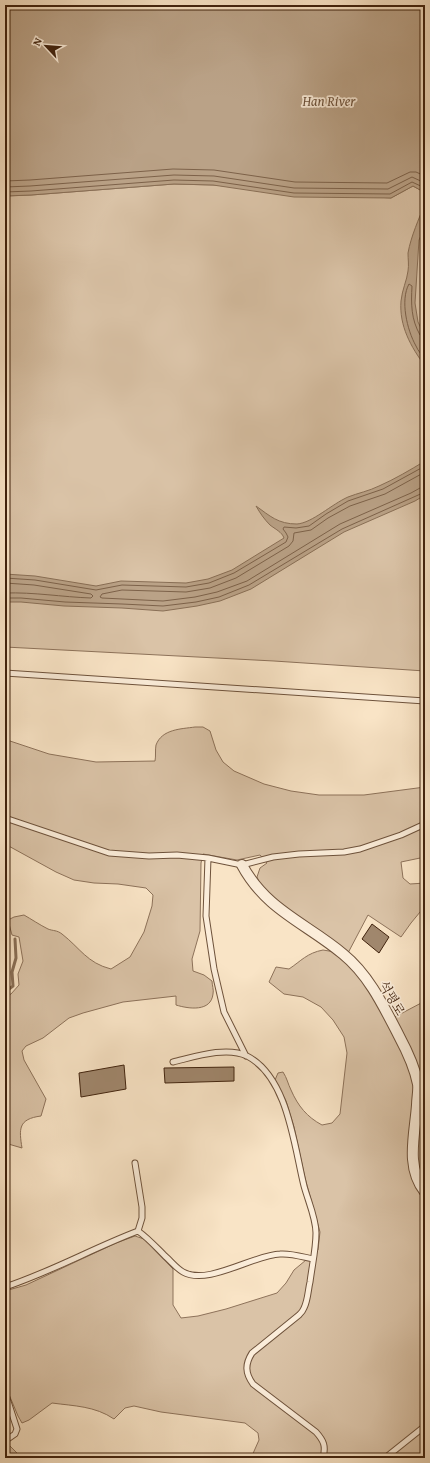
<svg xmlns="http://www.w3.org/2000/svg" width="430" height="1463" viewBox="0 0 430 1463" font-family="'Gentium Book Plus','Noto Serif KR',serif">
<style>
.green{fill:#dac3a7;stroke:#8d725a}
.water{fill:#baa287;stroke:#896f56}
.lines{fill:none;stroke-linecap:round;stroke-linejoin:round}
.shore{stroke:#7d624a;stroke-width:1}
.stream{stroke:#896f56;stroke-width:3}
.building{fill:#a0876d;stroke:#40220d}
.lane-casing{stroke:#6e523b;stroke-width:7}
.street-casing{stroke:#6e523b;stroke-width:12}
.lane{stroke:#fbedda;stroke-width:5}
.street{stroke:#fbedda;stroke-width:10}
.labels{text-anchor:middle;dominant-baseline:central;stroke-width:3.5;stroke-linejoin:round;paint-order:stroke}
.street-label{font-size:13px;fill:#40220d;stroke:#fbedda}
.water-label{font-size:14px;font-style:italic;fill:#6b4f38;stroke:#fbedda}
</style>
<rect width="100%" height="100%" fill="#f9e4c6"/>
<filter id="stains"><feTurbulence type="fractalNoise" baseFrequency=".005" numOctaves="4"/><feColorMatrix values="0 0 0 0 .2 0 0 0 0 .09 0 0 0 0 .02 0 0 0 .5 -.17"/></filter>
<radialGradient id="worn" r=".72"><stop offset=".6" stop-color="#630" stop-opacity="0"/><stop offset="1" stop-color="#630" stop-opacity=".3"/></radialGradient>
<path class="green" d="M174,184L213,185L391,198L413,186L422,191L425,196V671L274,661L5,647V196L31,195Z
M195,727H203L210,731L216,750L223,762L234,771L264,784L291,791L319,795H364L425,787V857L401,862L403,878L410,884L425,883V906L411,923L401,937L368,915L348,953L274,899L261,886L257,877L260,868L267,863L260,855L237,860L203,854L201,863L200,931L192,959L193,971L204,975L212,981C212,985 214,990 213,994C211,1012 189,1009 176,1005V996L123,1002L83,1013L69,1018L43,1038L26,1046L22,1051L24,1060L46,1099L41,1116C18,1119 19,1129 22,1148L5,1143V997L11,994L19,985L18,974L23,961L19,937L12,935L8,920L14,917L24,915C31,919 40,925 48,929C53,931 57,930 62,934C80,948 87,963 111,969L130,957L144,932L152,906L153,895L146,888L118,884L94,883L74,880L56,872L5,844V735L10,741L49,754L96,762L155,761C156,756 155,750 156,745C162,729 181,729 195,727Z
M323,950L335,952L359,975L387,1021L425,1001V1458H251L259,1440L258,1433L245,1423L161,1412L134,1406L125,1408L114,1419C95,1406 74,1406 52,1403L29,1420L22,1423L18,1416L5,1385V1291L26,1285L116,1243L135,1236L144,1239L173,1269V1305L181,1318L198,1316L226,1309L277,1293L286,1283L294,1270L318,1250L320,1232L305,1178L294,1127L286,1101L275,1080L278,1073L283,1072C287,1078 288,1084 291,1090C298,1106 307,1117 322,1125L332,1123L340,1114L347,1053L344,1037L333,1020L321,1007L303,997L284,994L269,982L276,967L289,969C301,961 307,953 323,950Z
M8,1444L22,1458H5V1445Z"/>
<path class="water" d="M5,5H425V196L422,191L413,186L391,198L294,197L213,185L174,184L31,195L5,196Z
M425,203V227L419,240L415,303L418,322L425,336V366C411,347 399,326 401,301C402,290 407,280 408,271C409,265 408,259 408,253C411,236 419,219 425,203Z
M425,461V495L415,501L344,532L251,589L220,601L197,606L163,611L122,608L64,606L21,602H5V574L35,576L96,586L121,581L186,583L208,579L232,570L284,538C282,532 275,529 270,525C264,519 260,513 256,506C270,516 278,524 297,524C312,523 332,504 348,497C358,493 369,491 379,486C395,479 410,470 425,461Z"/>
<g class="lines">
<path class="shore" d="M5,181L30,180L173,169L214,170L295,182L387,183L410,172H416L425,176
M5,187L30,186L174,175L214,176L294,188L388,189L412,177L425,183
M5,192L31,191L174,180L213,181L294,193L390,194L412,182L425,188
M425,337L420,335C411,319 411,304 412,286L409,284C400,300 407,330 416,346C418,351 422,355 425,359
M425,472L385,494L350,506L328,518L311,530L294,533L293,541L289,546L236,578L210,588L186,592L122,590L102,594L100,597L102,598L163,601L195,597L217,592L247,581L340,524L411,493L420,488L425,487
M5,578L35,580L96,590L122,585L186,587L209,583L234,573L286,542L288,537L286,533L283,529L284,527L296,528L309,526L326,514L348,501L383,489L425,466
M5,583L34,585L91,594L93,596L91,598C62,597 34,592 5,593
M5,598H21L65,602L122,604L163,606L196,602L219,597L249,585L342,529L425,492"/>
<path class="stream" d="M5,992L13,986L12,972L16,958L15,939"/>
</g>
<path class="building" d="M372,924L389,937L379,953L362,939Z
M124,1065L126,1089L81,1097L79,1073Z
M234,1067V1081L165,1083L164,1068Z"/>
<g class="lines">
<g class="lane-casing">
<path id="lane" d="M5,673L425,701
M5,818L109,853L149,856L177,855L208,858L242,865L273,857L299,854L344,852L360,849L401,835L425,824
M208,858L206,916L214,969L224,1012L246,1056
M173,1062C194,1057 226,1046 247,1056C288,1077 294,1146 304,1186C308,1201 316,1218 316,1233C316,1249 312,1266 310,1282C308,1290 308,1300 304,1308C303,1311 301,1313 299,1315L252,1353C245,1364 245,1373 253,1384L316,1432C324,1441 326,1446 323,1458
M135,1163L142,1207V1218L138,1231
M138,1231C148,1238 156,1247 165,1256C171,1261 176,1268 183,1272C208,1286 253,1255 280,1254C291,1253 303,1257 313,1259
M5,1287C51,1272 93,1248 138,1231
M5,1392L17,1429L15,1434L5,1441
M385,1458L425,1426"/>
</g>
<g class="street-casing">
<path id="street" d="M242,865C266,910 306,923 343,954C369,975 384,1007 399,1036C406,1049 415,1069 418,1084C419,1090 417,1098 417,1105C415,1134 405,1167 425,1192"/>
</g>
<use href="#lane" class="lane"/>
<use href="#street" class="street"/>
</g>
<g class="labels">
<g class="street-label">
<text transform="translate(392 998) rotate(60)">석평로</text>
</g>
<g class="water-label">
<text x="329" y="101">Han River</text>
</g>
</g>
<rect width="430" height="1463" fill="none" stroke="#f9e4c6" stroke-width="20"/>
<rect x="6" y="6" width="418" height="1451" fill="none" stroke="#40220d" stroke-width="2"/>
<rect x="10" y="10" width="410" height="1443" fill="none" stroke="#40220d"/>
<g transform="translate(46 46) rotate(296)" stroke="#fbedda" stroke-width="3" paint-order="stroke">
<path d="M0-3L7 15L0 10L-7 15Z" fill="#40220d"/>
<text y="-6" font-size="11" font-weight="bold" text-anchor="middle" fill="#40220d">N</text>
</g>
<rect width="100%" height="100%" filter="url(#stains)"/>
<rect width="100%" height="100%" fill="url(#worn)"/>
</svg>
